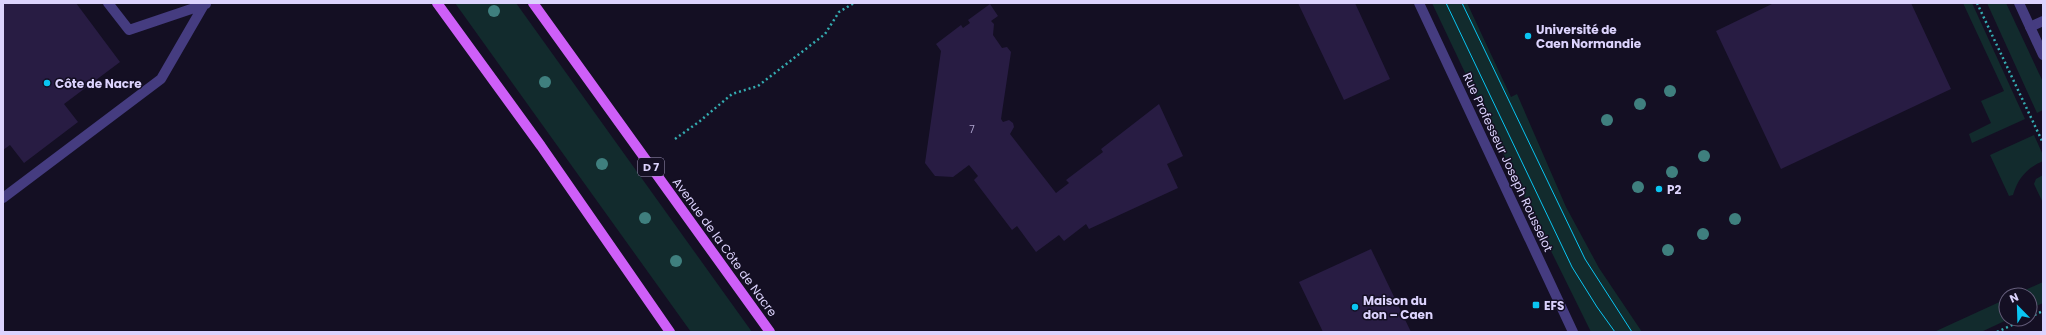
<svg xmlns="http://www.w3.org/2000/svg" width="2046" height="335" viewBox="0 0 2046 335" font-family="Poppins,sans-serif">
<style>
.green{fill:#122b2d}
.building{fill:#281c43}
.lines{fill:none;stroke-linecap:round;stroke-linejoin:round}
.path{stroke:#34acb1;stroke-width:2.5;stroke-dasharray:2 3;stroke-linecap:butt}
.service{stroke:#453c80;stroke-width:10}
.tertiary{stroke:#453c80;stroke-width:10}
.primary{stroke:#ce5ff8;stroke-width:10}
.tram{stroke:#0ac5f2;stroke-width:1}
.tree{fill:#3f7f7e}
.poi-dot{fill:#0ac5f2;stroke:#140f23;stroke-width:1.5}
.labels{text-anchor:middle;dominant-baseline:central;stroke-width:3;stroke-linejoin:round;paint-order:stroke}
.number-label{font-size:10px;fill:#afa5ce}
.shield{fill:#140f23;stroke:#a098bc;stroke-width:1}
.shield-label{font-size:11px;font-weight:bold;fill:#dcd3fd}
.poi-label{font-size:12px;font-weight:bold;fill:#dcd3fd;stroke:#140f23;text-anchor:start}
.street-label{font-size:12px;fill:#dcd3fd;stroke:#140f23}
</style>
<rect width="100%" height="100%" fill="#140f23"/>
<path class="green" d="M455,3H516L752,332H691Z
M1432,3H1467L1511,97L1517,94L1566,207L1599,268L1642,332H1591L1513,174Z
M1963,3H1972L2025,119L1972,143L1969,134L1991,123L1981,101L2004,91Z
M1987,3H2006L2043,82V110L2037,113Z
M2034,135L2043,155V161C2027,168 2018,178 2013,195L2009,196L1990,155Z
M2043,175V203L2034,184L2036,179Z
M2043,282V303L2030,309V295H2014Z
M2006,299V319H2009L1981,332H1934Z"/>
<path class="building" d="M3,3H76L120,62L64,104L78,122L24,163L10,145L3,150Z
M1298,3H1355L1390,79L1344,100Z
M1774,3H1911L1951,89L1781,169L1716,31Z
M990,4L998,16L991,21L994,24L993,35L1002,48L1007,47L1011,52L1001,119L1003,122L1009,120L1013,123L1014,127L1010,134L1056,193L1069,183L1066,180L1103,152L1101,149L1159,104L1183,156L1167,164L1178,188L1089,229L1086,224L1064,241L1059,235L1036,252L1017,226L1012,230L974,180L978,176L969,165L953,177L935,176L925,163L941,51L936,44L961,25L963,28L970,23L968,20Z
M1371,249L1411,332H1323L1299,282Z"/>
<g class="lines">
<path class="path" d="M1977,3L2043,143
M675,139L700,121L732,94L758,86L825,34L839,12L854,3
M2030,317L2043,311
M1997,332L2025,319"/>
<path class="service" d="M108,3L129,30L206,4
M2030,27L2043,21
M3,198L161,79L205,3"/>
<path class="tertiary" d="M1419,3L1573,332
M2019,3L2043,55"/>
<path class="primary" d="M437,3L541,146L670,332
M533,3L770,332"/>
<path class="tram" d="M1446,3L1572,267L1597,307L1615,332
M1462,3L1585,259L1632,332"/>
</g>
<g class="tree">
<circle cx="494" cy="11" r="6"/>
<circle cx="545" cy="82" r="6"/>
<circle cx="1670" cy="91" r="6"/>
<circle cx="1640" cy="104" r="6"/>
<circle cx="1607" cy="120" r="6"/>
<circle cx="1704" cy="156" r="6"/>
<circle cx="602" cy="164" r="6"/>
<circle cx="1672" cy="172" r="6"/>
<circle cx="1638" cy="187" r="6"/>
<circle cx="645" cy="218" r="6"/>
<circle cx="1735" cy="219" r="6"/>
<circle cx="1703" cy="234" r="6"/>
<circle cx="1668" cy="250" r="6"/>
<circle cx="676" cy="261" r="6"/>
</g>
<g class="poi-dot">
<circle cx="1528" cy="36" r="4"/>
<circle cx="47" cy="83" r="4"/>
<circle cx="1659" cy="189" r="4"/>
<rect x="1532" y="301" width="8" height="8" rx="2"/>
<circle cx="1355" cy="307" r="4"/>
</g>
<g class="labels">
<g class="number-label">
<text x="972" y="129">7</text>
</g>
<rect class="shield" x="638" y="158" width="26" height="18" rx="3"/>
<g class="shield-label">
<text x="651" y="167">D 7</text>
</g>
<g class="poi-label">
<text x="1536" y="29">Université de<tspan x="1536" dy="14">Caen Normandie</tspan></text>
<text x="55" y="83">Côte de Nacre</text>
<text x="1667" y="189">P2</text>
<text x="1363" y="300">Maison du<tspan x="1363" dy="14">don – Caen</tspan></text>
<text x="1544" y="305">EFS</text>
</g>
<g class="street-label">
<text transform="translate(1508 162) rotate(65)">Rue Professeur Joseph Rousselot</text>
<text transform="translate(725 247) rotate(54)">Avenue de la Côte de Nacre</text>
</g>
</g>
<rect width="2046" height="335" fill="none" stroke="#dcd3fd" stroke-width="8"/>
<g transform="translate(2018 307) rotate(337)"><circle r="19" fill="#140f23" stroke="#645d7a"/>
<path d="M0-3L7 15L0 10L-7 15Z" fill="#0ac5f2"/>
<text y="-6" font-size="11" font-weight="bold" text-anchor="middle" fill="#dcd3fd">N</text>
</g>
</svg>
